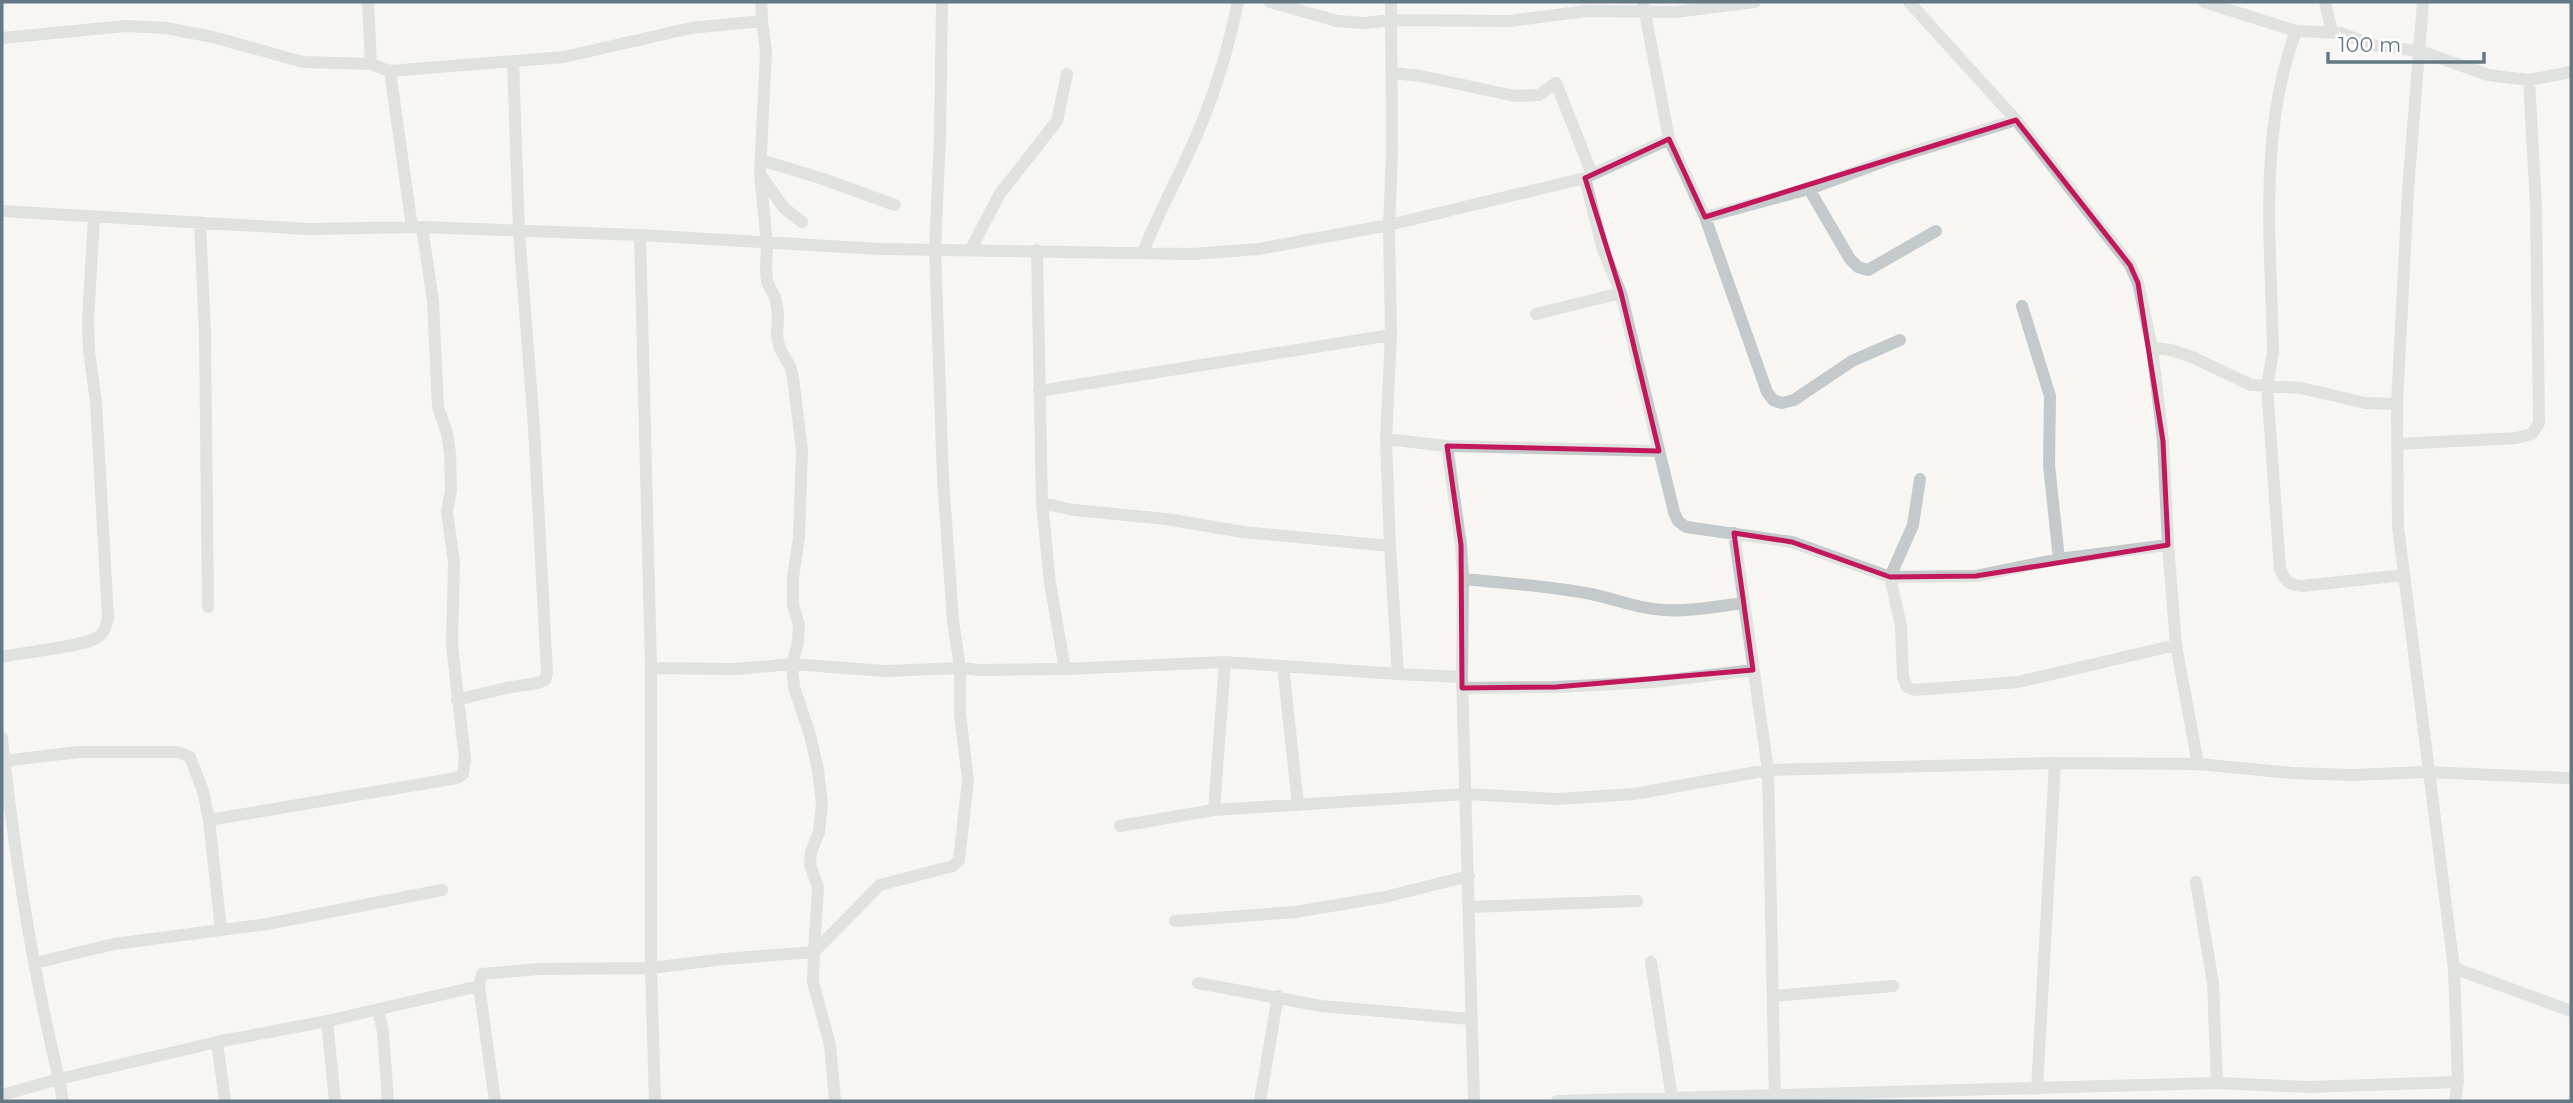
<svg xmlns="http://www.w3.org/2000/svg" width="2573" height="1103" viewBox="0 0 2573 1103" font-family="Montserrat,sans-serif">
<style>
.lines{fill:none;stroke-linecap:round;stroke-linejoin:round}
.street{stroke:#c4c9cb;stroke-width:12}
.marked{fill:none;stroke:#c2185b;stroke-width:5;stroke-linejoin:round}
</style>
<rect width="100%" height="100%" fill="#f7f6f2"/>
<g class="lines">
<path class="street" d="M368,2L371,64
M761,2L762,21
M942,2L940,138L935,249L943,479L953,620L960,668L979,670L1065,669L1225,662L1398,674
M1270,2L1337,21L1365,23L1391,20L1510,21L1586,11L1675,12L1755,2
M1643,2L1669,139L1705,217L1809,189L1890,159L2016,120L1909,2
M2204,2L2296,31L2341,33L2376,46L2420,51L2488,75L2529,80L2571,72
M2325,2L2332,32
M2296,31C2258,133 2271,245 2273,352L2267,386L2280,569C2285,581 2289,585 2302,586L2404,575
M2,38L126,26L166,28L213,37L303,62L371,64L390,71L412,227
M390,71L564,57L691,28L762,21L766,51L760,174L767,243L766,270L767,282L775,297L778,313L777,336L780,349L790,366L793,377L802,450L799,537L793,578V605L799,625L798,642L792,664L794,687L810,735L818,770L822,804L819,832L811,852L810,865L818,887L814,952
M1392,73L1421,76L1515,96L1539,95L1556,83L1592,174
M2016,120L2130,265L2138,283L2152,348L2171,350L2192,357L2251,385L2301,388L2365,403L2397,404L2408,190L2423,2
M761,160L823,179L895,205
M762,177L784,208L802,222
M1585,178L1603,250L1621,293L1674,512L1678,521L1686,527L1792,542L1890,577L1976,576L2059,559L2168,545
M1809,189L1850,259L1858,267L1868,270L1936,231
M2,211L308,229L422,227L640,235L880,249L1193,254L1259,249L1389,225L1392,152L1391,2
M1705,217L1767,392L1773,400L1782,403L1794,400L1852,361L1900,340
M200,222L205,334L208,607
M640,235L651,668V968L655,1101
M971,249L999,195L1057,121L1067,74
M1037,250L1042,503L1050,583L1065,669
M1143,252C1161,207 1185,165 1203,120C1218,83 1230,41 1238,2
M2022,306L2050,396L2049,465L2059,559
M1536,314L1621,293
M2152,348L2163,441L2168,545L2176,645L2198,764
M1039,391L1391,335
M2397,404L2398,527L2454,968L2458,1082L2455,1101
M1386,439L1447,446L1659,451
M2398,444L2516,438L2532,434L2539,423L2536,207L2529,80
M1447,446L1461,545L1463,579L1462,677L1474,1101
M1920,479L1913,525L1890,577L1901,626L1903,677L1907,687L1915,690L2018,682L2176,645
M1042,503L1074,510L1166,519L1243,532L1390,546
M1734,533L1768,770L1775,1101
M1463,579C1506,583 1549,586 1591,594C1616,599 1638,609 1664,610C1690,612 1717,606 1744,603
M2,657C23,652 84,647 98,637C105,632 106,626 108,618L96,402L89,351L88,320L94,217
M1283,666L1298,805
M651,668L736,669L792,664L885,671L960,668V714L968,780L959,860L953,866L880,885L814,952
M1462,677L1398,674L1390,546L1386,439L1391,335L1389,225L1585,178L1669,139
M1462,688L1556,687L1653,682L1753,670
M457,700L506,688L538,683L545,680L547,673L534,427L519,232L513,61
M2,738C14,853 32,967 59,1079L2,1095
M3,761L79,752H178L190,757L203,791L209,820L221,930L114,944L35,963
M1214,810L1225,662
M209,820L457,778L463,774L465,759L452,645L454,562L447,512L451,490L450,453L447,433L438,407L433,301L422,227
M1120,826L1214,810L1466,794L1558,799L1634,794L1768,770L2055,763L2198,764L2292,773L2351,775L2427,772L2566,778
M2196,882L2213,983L2217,1083
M1469,907L1637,901
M1175,921L1295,912L1385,897L1469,876
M221,930L267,924L442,890
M1651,962L1672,1098
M2454,968L2571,1011
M1198,983L1321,1006L1470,1019
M1773,996L1893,986
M378,1009L383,1032L388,1101
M327,1021L335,1101
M217,1042L225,1101
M2037,1089L2055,763
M63,1101L59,1079L217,1042L327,1021L479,986
M495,1101L479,986L482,974L539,969L651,968L724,959L814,952L813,982L830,1045L835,1101
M1260,1101L1278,996
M1557,1101L2217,1083L2308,1087L2458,1082"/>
</g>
<path d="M0 0H2573V1103H0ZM2016,120L2130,265L2138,283L2163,441L2168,545L1976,576L1890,577L1792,542L1734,533L1753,670L1556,687L1462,688L1461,545L1447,446L1659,451L1621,293L1585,178L1669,139L1705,217Z" fill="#f7f6f2" fill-opacity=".55" fill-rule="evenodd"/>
<path class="marked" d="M2016,120L2130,265L2138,283L2163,441L2168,545L1976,576L1890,577L1792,542L1734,533L1753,670L1556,687L1462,688L1461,545L1447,446L1659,451L1621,293L1585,178L1669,139L1705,217Z"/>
<rect width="2573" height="1103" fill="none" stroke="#637986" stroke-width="7"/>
<path d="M2328 52v10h156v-10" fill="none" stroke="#637986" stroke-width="3.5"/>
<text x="2338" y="52" font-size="21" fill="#637986" stroke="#ffffff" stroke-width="5" paint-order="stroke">100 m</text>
</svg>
